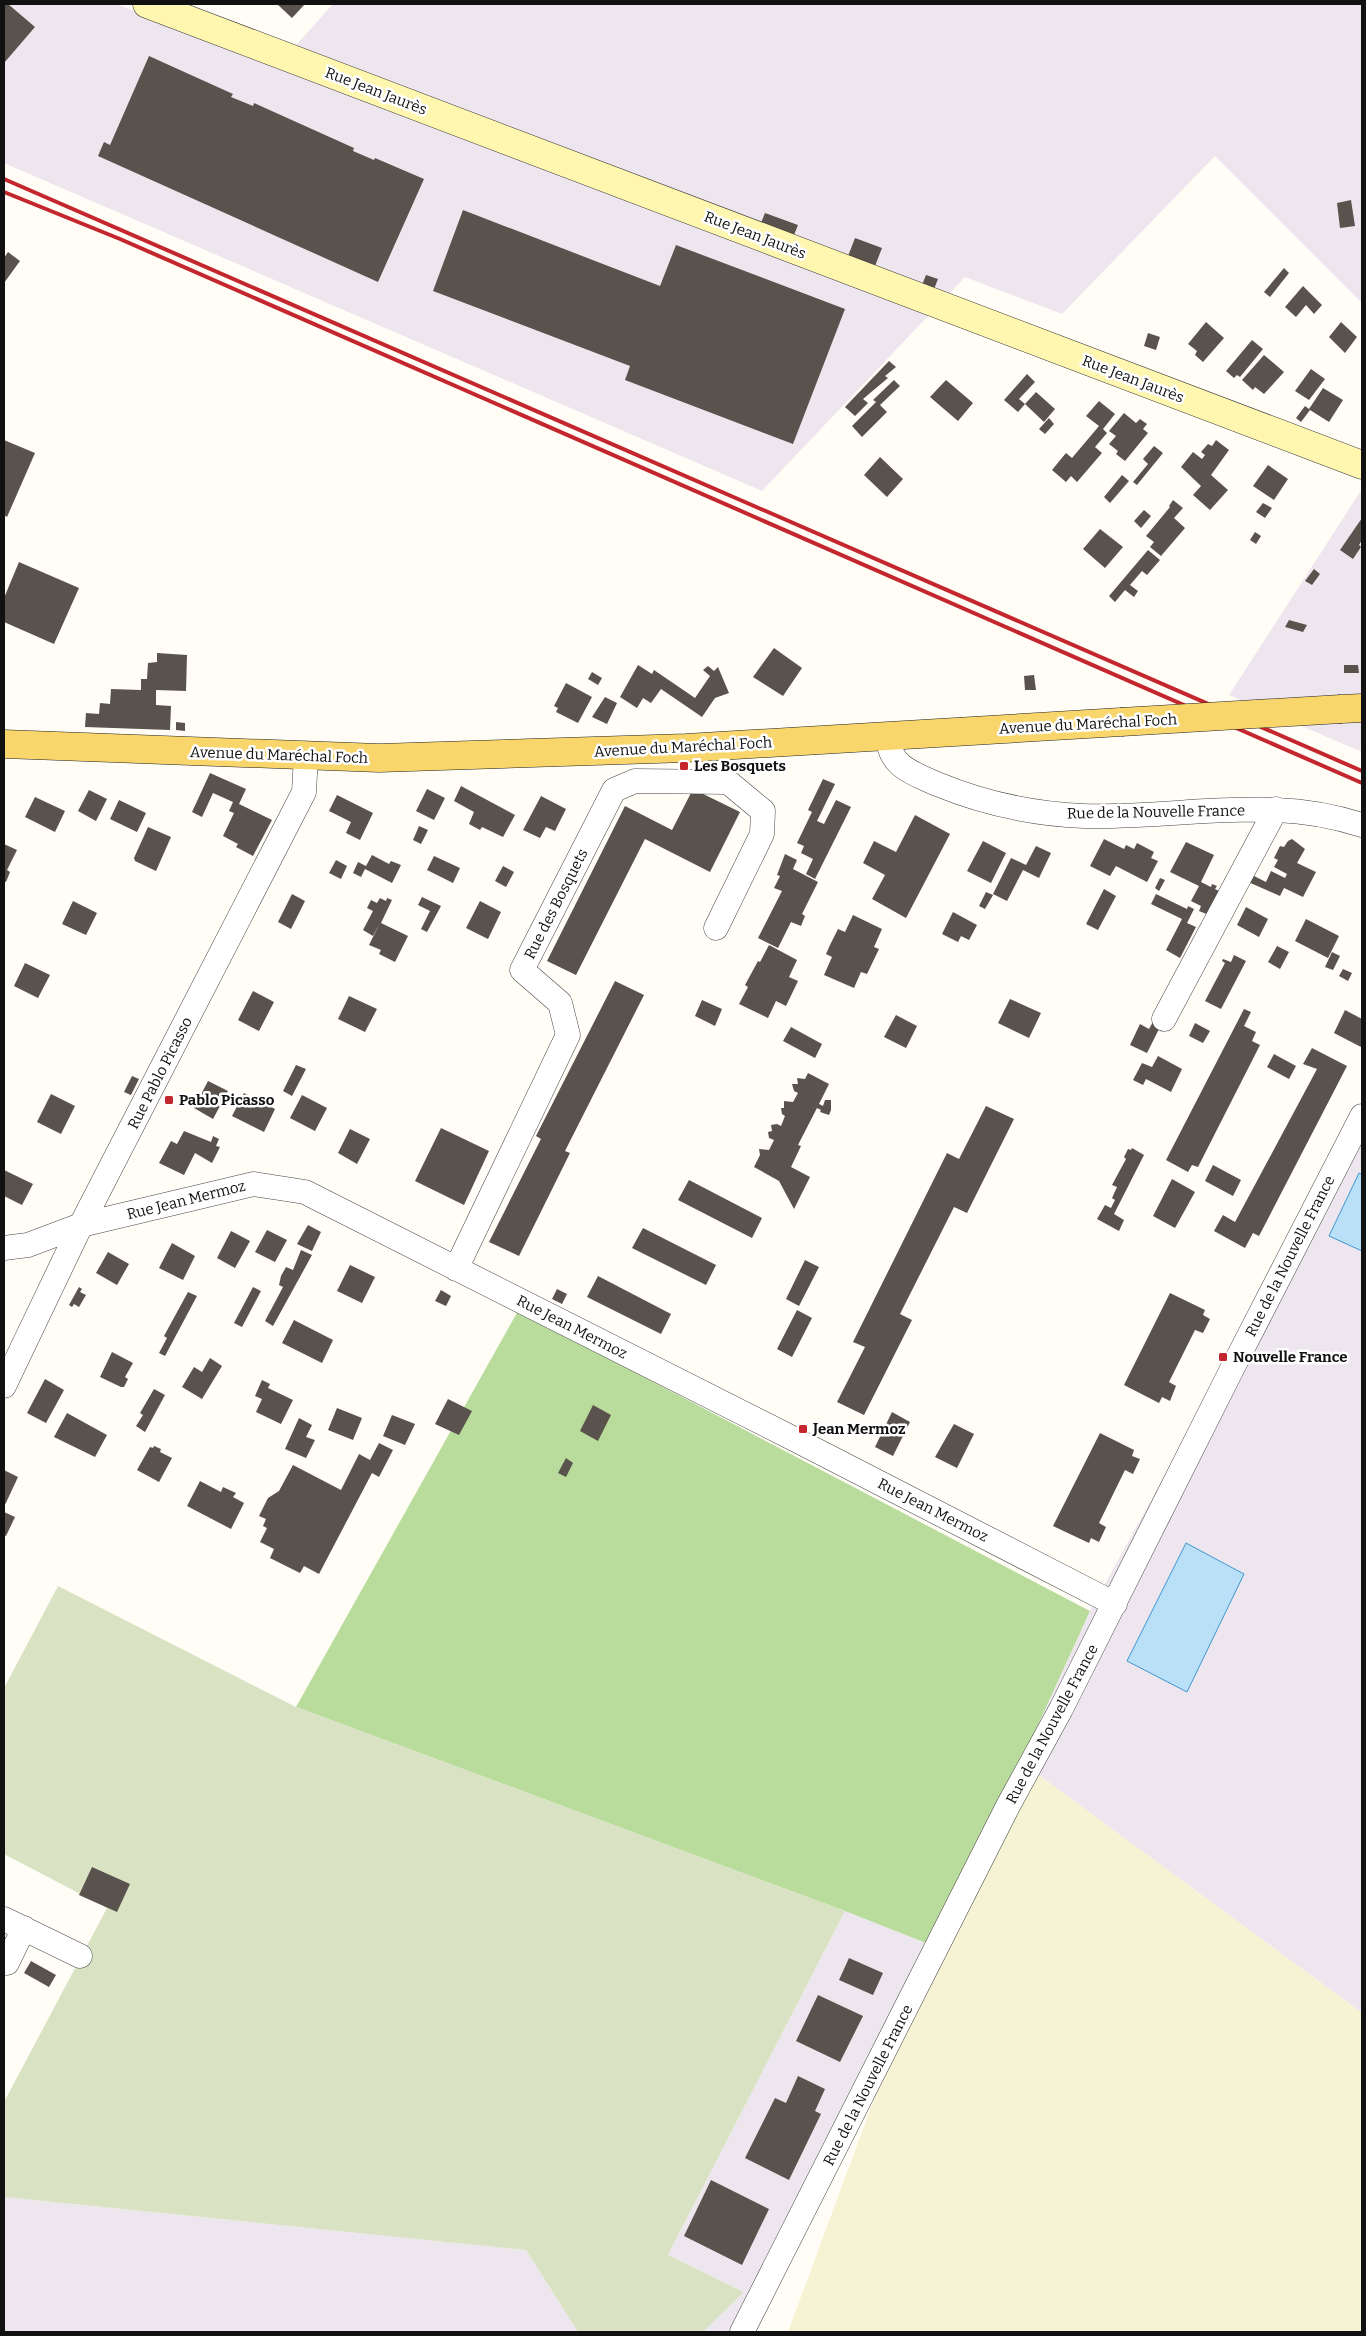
<svg xmlns="http://www.w3.org/2000/svg" width="1366" height="2336" viewBox="0 0 1366 2336" font-family="Bitter,serif">
<style>
.industrial{fill:#eee6ef}
.farmland{fill:#f6f3d4}
.forest{fill:#b9dc9c}
.cemetery{fill:#d9e3c4}
.water{fill:#b9e0f7;stroke:#3f96cf}
.building{fill:#5a524d}
.lines{fill:none;stroke-linecap:round;stroke-linejoin:round}
.minor-casing{stroke:#444;stroke-width:25}
.secondary-casing{stroke:#333;stroke-width:29}
.primary-casing{stroke:#222;stroke-width:29}
.minor{stroke:#fff;stroke-width:24}
.secondary{stroke:#fff6b0;stroke-width:28}
.primary{stroke:#f9d66b;stroke-width:28}
.rail{stroke:#c4262e;stroke-width:4}
.primary-bridge-casing{stroke:#222;stroke-width:29;stroke-linecap:butt}
.primary-bridge{stroke:#f9d66b;stroke-width:28}
.poi-dot{fill:#c4262e;stroke:#fff;stroke-width:2}
.labels{text-anchor:middle;dominant-baseline:central;stroke-width:5;stroke-linejoin:round;paint-order:stroke}
.street-label{font-size:15px;fill:#111;stroke:#fff}
.poi-label{font-size:15px;font-weight:bold;fill:#111;stroke:#fff;text-anchor:start}
</style>
<rect width="100%" height="100%" fill="#fffdf5"/>
<path class="industrial" d="M4,4H116L278,65L333,4H1362V303L1215,156L1062,314L965,277L762,491L4,163Z
M1362,489V752L1229,695Z
M1362,1117V2013L1021,1762L1090,1611Z
M845,1911L931,1945L744,2332H703L744,2292L668,2255Z
M4,2197L526,2250L578,2332H4Z"/>
<path class="farmland" d="M1021,1762L1362,2013V2332H788L931,1945Z"/>
<path class="forest" d="M518,1311L1090,1611L1021,1762L931,1945L845,1911L296,1707Z"/>
<path class="cemetery" d="M58,1586L296,1707L845,1911L668,2255L744,2292L703,2332H578L526,2250L4,2197V2102L107,1908L4,1854V1688Z"/>
<path class="water" d="M1359,1173L1362,1175V1251L1329,1236Z
M1186,1543L1244,1574L1187,1692L1127,1661Z"/>
<path class="building" d="M4,4H8L35,27L4,63Z
M277,4H305L292,18Z
M149,56L233,94L231,97L253,106L254,103L354,148L353,151L374,160L375,158L424,179L378,282L98,156L104,142L110,145Z
M1351,200L1355,226L1340,228L1337,203Z
M463,210L660,286L676,245L845,309L793,444L625,380L630,366L433,291Z
M765,213L798,225L794,235L761,223Z
M855,238L882,248L875,266L848,256Z
M8,252L20,261L4,283V258Z
M1284,268L1289,273L1270,297L1264,292Z
M926,275L938,279L934,289L922,285Z
M1303,286L1322,305L1314,314L1306,305L1296,317L1285,307Z
M1206,322L1224,338L1203,362L1195,355L1197,351L1188,344Z
M1341,322L1357,337L1345,353L1329,337Z
M1148,333L1160,337L1156,350L1144,346Z
M1252,340L1263,349L1240,377L1237,375L1234,378L1226,371Z
M1264,355L1284,372L1264,394L1255,387L1253,390L1242,380Z
M889,361L896,367L885,376L888,378L863,399L868,403L855,416L845,407Z
M1311,369L1325,379L1309,400L1295,391Z
M1027,374L1035,382L1019,399L1025,404L1018,412L1004,400Z
M894,380L900,386L880,405L887,412L862,437L852,426L876,402L873,400Z
M946,380L973,403L958,421L930,397Z
M1323,388L1343,400L1329,422L1310,410L1301,422L1296,418L1305,406L1309,409Z
M1036,392L1055,409L1044,422L1025,404Z
M1099,401L1115,414L1103,429L1107,433L1095,447L1102,453L1077,482L1071,476L1066,482L1052,470L1066,453L1072,458L1099,426L1086,416Z
M1124,413L1136,423L1140,419L1147,424L1143,429L1148,433L1125,461L1116,454L1118,451L1109,444L1116,436L1109,431Z
M1049,418L1054,424L1045,434L1039,429Z
M4,440L35,453L7,517L4,515Z
M1216,440L1229,450L1211,475L1228,490L1210,510L1193,495L1201,486L1181,467L1193,452L1202,459L1205,455L1201,452L1208,444L1212,446Z
M1154,446L1163,453L1137,485L1133,482L1148,464L1143,459Z
M880,457L903,479L887,497L864,475Z
M1268,465L1288,479L1274,500L1253,486Z
M1122,475L1129,481L1110,503L1104,497Z
M1173,500L1183,508L1174,518L1185,528L1161,556L1150,547L1154,542L1146,536L1170,507L1169,506Z
M1263,503L1272,508L1265,518L1256,512Z
M1144,510L1151,516L1141,528L1134,521Z
M1362,518V540L1359,545L1361,547L1353,559L1340,550Z
M1100,529L1123,547L1105,568L1083,549Z
M1255,532L1261,536L1256,544L1250,540Z
M1148,550L1160,560L1147,575L1142,571L1130,585L1138,591L1134,597L1125,590L1115,602L1109,596Z
M19,562L79,588L54,644L4,622V598Z
M1314,569L1320,574L1312,585L1305,581Z
M1289,620L1307,625L1303,632L1285,627Z
M774,648L802,668L783,696L753,677Z
M157,653L187,655L186,691L156,690V705L171,706L170,730L85,727L86,713L99,714L100,703L110,704L111,689L141,690V679H147L148,663L157,662Z
M638,665L652,674L654,670L695,698L710,676L703,670L708,666L714,671L718,667L729,693L715,698L702,717L661,689L651,703L643,698L637,708L620,697Z
M1344,665H1358L1359,673H1344Z
M592,672L602,678L598,685L588,679Z
M1034,675L1036,690H1025L1024,676Z
M566,683L592,697L578,723L556,712L558,708L554,706Z
M605,697L617,703L607,724L592,717Z
M176,722L185,723V731L176,730Z
M210,773L246,789L239,804L272,820L253,856L236,847L238,844L223,836L234,813L229,811L233,802L213,793L202,817L192,812Z
M823,779L835,784L817,821L824,824L836,800L851,807L815,879L806,874L813,859L801,853L804,846L797,843L812,812L808,810Z
M461,786L515,815L503,837L482,827L480,830L469,824L474,812L454,801Z
M427,789L445,798L434,820L416,811Z
M693,789L740,812L710,872L645,839L576,975L547,961L625,806L672,830Z
M89,790L107,799L96,821L78,811Z
M337,795L373,813L360,840L346,833L351,822L329,811Z
M541,796L566,809L555,831L546,827L540,838L523,830Z
M35,797L65,811L55,832L25,817Z
M119,800L146,813L137,832L110,819Z
M915,815L950,834L906,918L872,899L885,875L863,863L874,841L896,852Z
M419,826L428,830L421,844L413,840Z
M148,827L171,837L156,871L135,861L134,858Z
M1104,839L1124,849L1126,845L1134,849L1137,843L1154,852L1151,858L1158,861L1147,882L1116,866L1110,876L1090,866Z
M1292,839L1305,849L1297,863L1316,872L1303,897L1284,888L1280,896L1246,881L1250,874L1266,882L1271,871L1285,878L1287,874L1274,867L1278,860L1274,858L1280,846L1284,847L1288,841Z
M983,841L1006,853L991,883L967,871Z
M1186,842L1214,855L1201,882L1211,887L1212,884L1217,886L1215,889L1225,894L1214,917L1199,911L1201,906L1191,901L1199,886L1170,872Z
M4,844L17,850L7,870L10,872L6,882L4,881Z
M1036,846L1051,853L1039,878L1023,870L1007,901L993,894L1011,858L1026,865Z
M785,854L797,860L793,869L818,882L802,914L805,916L801,926L791,922L778,948L758,938L782,891L774,888L780,876L777,875Z
M372,855L389,864L391,861L401,865L392,883L365,869L361,877L353,873L358,862L366,866Z
M434,856L460,868L453,883L427,870Z
M336,860L347,866L341,879L329,873Z
M503,866L514,872L506,887L495,881Z
M1160,878L1165,880L1159,891L1155,888Z
M1104,889L1116,896L1098,930L1086,924Z
M986,892L993,895L985,909L979,906Z
M292,894L305,901L291,929L278,922Z
M1156,894L1187,909L1188,906L1194,909L1187,923L1196,927L1180,958L1166,950L1182,919L1151,904Z
M422,897L441,906L427,932L421,929L430,911L418,905Z
M380,898L386,901L387,898L392,900L381,923L408,936L395,962L379,954L381,950L369,945L380,923L373,936L363,930L373,911L367,908L371,900L377,903Z
M73,901L97,913L86,935L62,924Z
M480,901L501,912L488,939L466,928Z
M1246,907L1268,919L1259,937L1237,925Z
M953,912L977,925L969,940L961,936L958,942L942,934Z
M853,915L882,929L874,947L879,949L867,974L861,972L854,988L824,975L832,957L826,954L830,945L838,929L845,932Z
M1306,919L1339,936L1328,958L1295,941Z
M769,945L797,960L789,977L798,981L786,1006L776,1001L768,1018L739,1004L748,987L745,985L758,961L760,962Z
M1277,946L1289,952L1280,969L1268,962Z
M1332,952L1340,956L1333,970L1325,967Z
M1234,955L1246,961L1221,1009L1205,1001L1225,963L1222,961L1223,959L1231,962Z
M25,963L50,975L38,998L14,986Z
M1343,969L1352,973L1348,981L1339,976Z
M615,981L644,995L565,1151L570,1153L519,1256L489,1242L541,1139L536,1136Z
M253,991L274,1002L259,1031L238,1020Z
M349,996L377,1009L365,1032L338,1019Z
M1010,999L1041,1013L1029,1038L998,1023Z
M702,1000L722,1009L715,1026L695,1016Z
M1244,1009L1251,1012L1244,1026L1256,1032L1252,1041L1260,1045L1198,1167L1192,1165L1188,1172L1166,1160Z
M1345,1010L1362,1019L1361,1047L1334,1033Z
M1159,1011L1166,1015L1147,1053L1130,1045L1140,1024L1149,1029Z
M896,1015L917,1026L906,1048L884,1037Z
M1195,1023L1210,1031L1203,1043L1189,1036Z
M791,1027L822,1044L815,1058L783,1041Z
M1312,1048L1347,1066L1259,1236L1253,1233L1245,1248L1214,1231L1223,1215L1235,1222L1317,1069L1303,1064Z
M1274,1054L1296,1066L1289,1079L1267,1067Z
M1158,1056L1182,1069L1171,1092L1146,1079L1143,1085L1133,1080L1142,1063L1152,1067Z
M296,1065L306,1069L292,1096L283,1091Z
M808,1073L829,1084L819,1104L823,1106L825,1100H831V1110L829,1115L820,1112L821,1110L817,1108L798,1145L801,1146L791,1167L810,1177L794,1209L779,1181L754,1167L760,1155L759,1149L769,1150L774,1140L769,1138L768,1132L772,1131L771,1125L777,1124L781,1126L785,1116L782,1114L781,1108H784V1101L793,1102L798,1093L794,1091L792,1084H798L797,1078L805,1079Z
M132,1076L139,1079L131,1095L124,1092Z
M208,1081L228,1091L213,1119L194,1108Z
M244,1093L275,1109L264,1132L232,1116Z
M51,1094L75,1106L61,1134L37,1122Z
M302,1095L327,1108L315,1131L290,1118Z
M986,1106L1014,1119L967,1213L954,1207L900,1314L912,1320L864,1415L837,1402L865,1347L853,1342L947,1153L959,1159Z
M441,1128L489,1151L464,1205L415,1181Z
M350,1129L370,1139L357,1164L338,1153Z
M184,1131L211,1142L213,1136L219,1139L216,1146L220,1147L212,1163L195,1153L184,1175L159,1163L171,1141L177,1144Z
M1132,1148L1144,1155L1114,1214L1124,1220L1119,1231L1097,1219L1105,1205L1111,1208L1115,1200L1112,1198L1117,1187L1112,1185L1126,1159L1124,1157L1128,1149L1131,1150Z
M1213,1165L1241,1180L1233,1196L1205,1181Z
M4,1170L33,1184L22,1205L4,1196Z
M1172,1179L1195,1192L1175,1228L1153,1216Z
M689,1180L762,1218L752,1238L678,1200Z
M308,1225L321,1232L312,1251L297,1244Z
M643,1228L716,1265L706,1285L632,1248Z
M267,1230L287,1240L275,1262L255,1252Z
M231,1231L250,1241L235,1268L217,1258Z
M172,1243L195,1256L183,1280L159,1268Z
M301,1250L312,1255L273,1326L265,1321L283,1287L279,1285L281,1276L286,1267L293,1270Z
M108,1252L129,1264L117,1285L96,1273Z
M805,1260L819,1267L799,1306L786,1299Z
M350,1265L375,1277L362,1303L337,1291Z
M598,1276L671,1314L661,1334L587,1297Z
M79,1287L82,1289L80,1292L86,1295L79,1307L74,1304L72,1307L69,1305Z
M253,1287L261,1291L242,1327L234,1323Z
M557,1289L567,1294L562,1304L552,1299Z
M441,1290L451,1296L446,1306L435,1301Z
M188,1292L197,1296L165,1356L159,1353L167,1338L164,1336Z
M1170,1293L1205,1310L1203,1315L1210,1319L1203,1333L1195,1330L1169,1382L1176,1386L1170,1401L1162,1397L1159,1403L1124,1385Z
M797,1310L812,1318L792,1357L777,1349Z
M294,1320L333,1340L322,1363L282,1343Z
M112,1352L133,1363L125,1377L128,1379L124,1387H121L100,1377Z
M210,1358L222,1366L202,1399L182,1387L194,1367L202,1372Z
M45,1379L64,1390L46,1423L27,1413Z
M262,1380L270,1384L268,1388L293,1400L281,1424L256,1412L262,1399L255,1396Z
M154,1389L165,1395L145,1432L136,1426L143,1415L140,1413Z
M448,1399L472,1411L459,1435L435,1424Z
M593,1405L611,1415L598,1441L580,1431Z
M337,1408L362,1418L353,1440L328,1430Z
M892,1412L910,1422L893,1456L875,1447Z
M67,1413L107,1435L95,1457L54,1437Z
M392,1415L415,1424L405,1445L383,1436Z
M299,1418L312,1425L306,1437L315,1440L306,1458L285,1449Z
M954,1424L974,1434L957,1468L935,1457Z
M1100,1433L1134,1450L1132,1456L1140,1459L1133,1474L1125,1470L1099,1523L1106,1527L1099,1542L1091,1538L1089,1543L1053,1526Z
M379,1443L393,1450L379,1477L372,1473L319,1574L304,1566L300,1573L270,1558L274,1549L260,1542L267,1528L263,1526L266,1519L259,1516L268,1498L279,1491L293,1465L341,1490L359,1454L370,1460Z
M154,1446L161,1449L160,1452L172,1458L159,1482L137,1470L150,1447L153,1448Z
M566,1458L573,1463L566,1477L558,1473Z
M4,1470L18,1477L4,1507Z
M200,1481L221,1492L223,1487L236,1493L233,1497L244,1503L231,1529L187,1506Z
M4,1512L15,1517L6,1536L4,1535Z
M92,1867L130,1884L117,1912L79,1895Z
M849,1958L883,1973L873,1995L839,1980Z
M31,1961L56,1975L49,1987L24,1973Z
M818,1995L863,2016L840,2062L796,2041Z
M798,2076L825,2089L815,2111L821,2114L789,2180L745,2158L775,2098L786,2103Z
M711,2180L769,2209L742,2265L684,2236Z"/>
<g class="lines">
<g class="minor-casing">
<path id="minor" d="M888,735C888,766 912,773 937,784C983,803 1034,814 1084,816C1148,818 1213,807 1277,810C1308,811 1333,816 1362,825
M1164,1019L1276,809
M4,1248L28,1245L81,1225L254,1184L305,1192L800,1442L1115,1604
M456,1269L568,1035L560,1003L522,970L614,790L635,781L728,782L763,811L762,834L716,928
M4,1386L81,1225L304,792L306,757
M4,1919L80,1956
M7,1963L24,1928
M742,2332L1009,1804L1061,1709L1234,1365L1362,1116"/>
</g>
<g class="secondary-casing">
<path id="secondary" d="M147,4L1362,465"/>
</g>
<g class="primary-casing">
<path id="primary" d="M1341,709L1362,708
M4,744L379,758L686,748L1121,722"/>
</g>
<use href="#minor" class="minor"/>
<use href="#secondary" class="secondary"/>
<use href="#primary" class="primary"/>
<path class="rail" d="M4,179L1362,771
M4,192L120,239L1362,783"/>
<g class="primary-bridge-casing">
<path id="primary-bridge" d="M1121,722L1341,709"/>
</g>
<use href="#primary-bridge" class="primary-bridge"/>
</g>
<g class="poi-dot">
<rect x="679" y="761" width="10" height="10" rx="2.5"/>
<rect x="164" y="1095" width="10" height="10" rx="2.5"/>
<rect x="1218" y="1352" width="10" height="10" rx="2.5"/>
<rect x="798" y="1424" width="10" height="10" rx="2.5"/>
</g>
<g class="labels">
<g class="street-label">
<text transform="translate(376 91) rotate(21)">Rue Jean Jaurès</text>
<text transform="translate(755 235) rotate(21)">Rue Jean Jaurès</text>
<text transform="translate(1133 379) rotate(21)">Rue Jean Jaurès</text>
<text transform="translate(1088 724) rotate(-3)">Avenue du Maréchal Foch</text>
<text transform="translate(683 747) rotate(-3)">Avenue du Maréchal Foch</text>
<text transform="translate(279 755) rotate(2)">Avenue du Maréchal Foch</text>
<text transform="translate(1156 812) rotate(-1)">Rue de la Nouvelle France</text>
<text transform="translate(556 904) rotate(-63)">Rue des Bosquets</text>
<text transform="translate(160 1073) rotate(-63)">Rue Pablo Picasso</text>
<text transform="translate(186 1200) rotate(-14)">Rue Jean Mermoz</text>
<text transform="translate(1290 1256) rotate(-63)">Rue de la Nouvelle France</text>
<text transform="translate(572 1327) rotate(27)">Rue Jean Mermoz</text>
<text transform="translate(933 1510) rotate(27)">Rue Jean Mermoz</text>
<text transform="translate(1052 1724) rotate(-62)">Rue de la Nouvelle France</text>
<text transform="translate(868 2085) rotate(-63)">Rue de la Nouvelle France</text>
</g>
<g class="poi-label">
<text x="694" y="766">Les Bosquets</text>
<text x="179" y="1100">Pablo Picasso</text>
<text x="1233" y="1357">Nouvelle France</text>
<text x="813" y="1429">Jean Mermoz</text>
</g>
</g>
<rect width="1366" height="2336" fill="none" stroke="#111111" stroke-width="10"/>
</svg>
